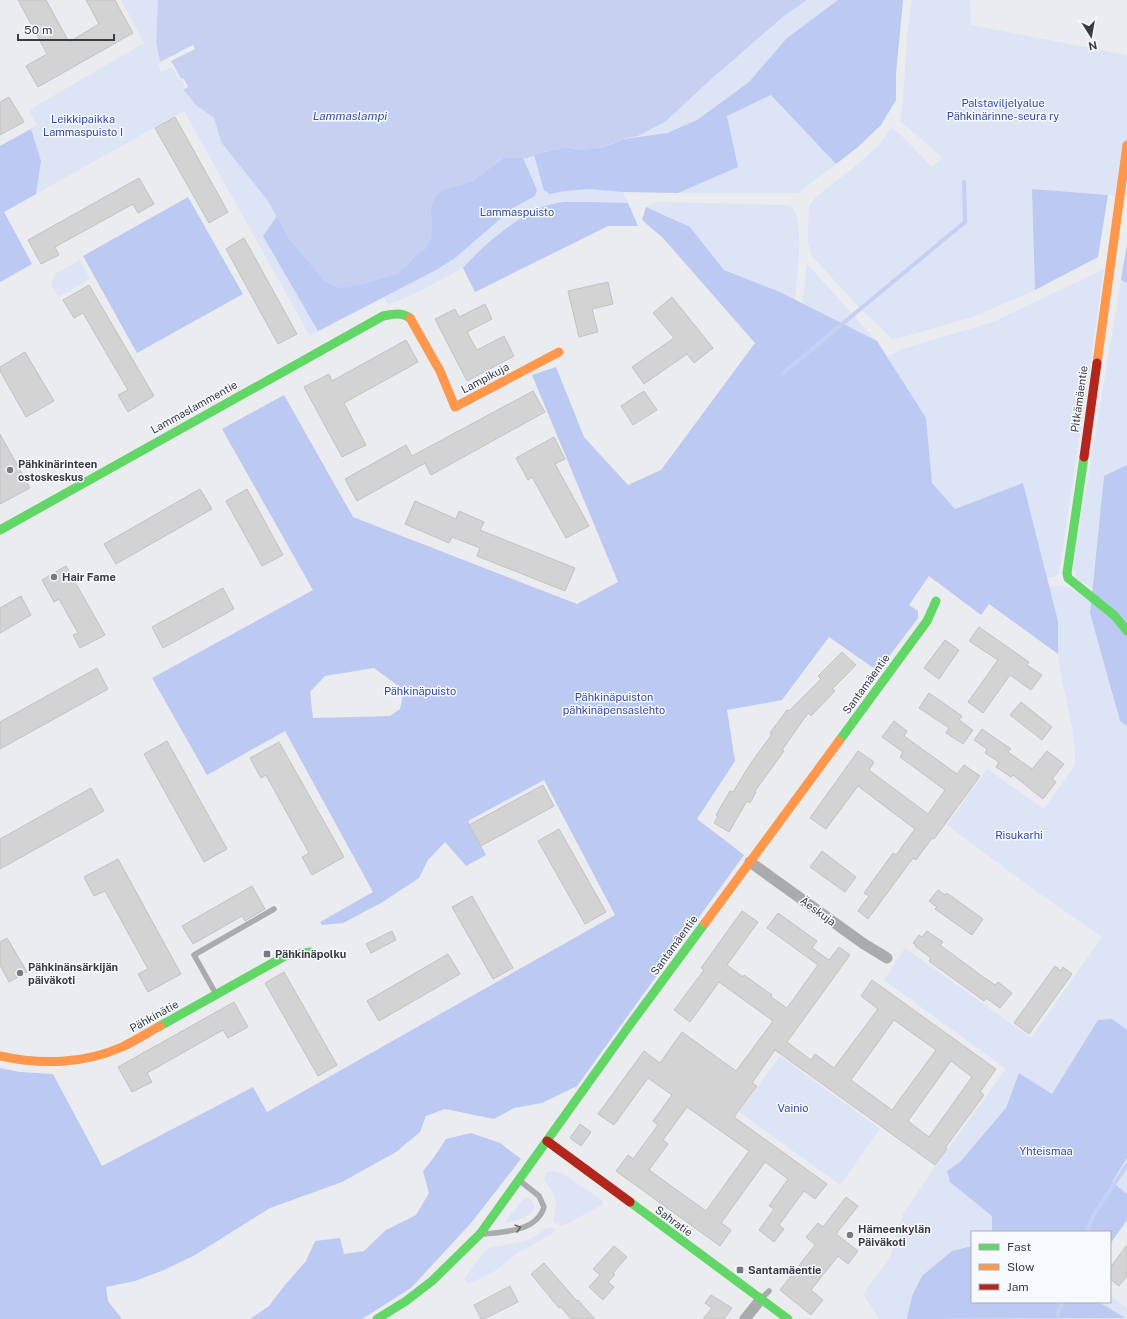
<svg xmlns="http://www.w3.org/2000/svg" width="1127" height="1319" viewBox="0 0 1127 1319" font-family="'Public Sans',sans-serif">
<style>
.green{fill:#dde4f6}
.forest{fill:#bbc9f3;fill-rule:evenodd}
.water{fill:#c6d1f2}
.pier{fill:#ebecf0}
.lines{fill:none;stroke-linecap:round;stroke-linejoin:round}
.stream{stroke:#c6d1f2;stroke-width:4}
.building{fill:#d4d3d4;stroke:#c2c2c3;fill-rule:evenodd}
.lane{stroke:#aaabad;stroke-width:5.5}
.street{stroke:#aaabad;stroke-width:11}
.fast{stroke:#63d668;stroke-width:9}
.slow{stroke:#ff974d;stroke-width:9}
.jam{stroke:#b3261e;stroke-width:9}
.oneway{stroke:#626366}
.poi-dot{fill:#797a7d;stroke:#f6f9ff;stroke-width:1.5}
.labels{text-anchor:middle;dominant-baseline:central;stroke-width:3;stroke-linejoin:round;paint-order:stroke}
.park-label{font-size:11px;fill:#354a9f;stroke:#f6f9ff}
.street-label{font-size:11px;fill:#3b3c3f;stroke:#f6f9ff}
.poi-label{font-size:11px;font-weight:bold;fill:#3b3c3f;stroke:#f6f9ff;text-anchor:start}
.water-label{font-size:12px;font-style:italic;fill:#394ea3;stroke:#f6f9ff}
</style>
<rect width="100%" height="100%" fill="#ebecf0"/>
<path class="green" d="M121,0H158L156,42L183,78L205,112L214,118L221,142L268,201L289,239L518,158H528L539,153L604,147L638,226H608L475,292L463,268L418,292L388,305L384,297L310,336L184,111L4,212L32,264L0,282V146L37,125L29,110L144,43Z
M807,0H838L786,39L749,82L697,120L667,133L638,136L665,122L708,82L784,16Z
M912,0H970L971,25L1127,55V145L1121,196L1032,189L1035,290L973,317L893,340L856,304L811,255L808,243V225L809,206L817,196L858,164L880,144L891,127L901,135L932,167L943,158L900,121L903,100L907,36Z
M771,95L836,164L798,193H678L737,167L727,116Z
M657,202L787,205C790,206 793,208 794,210C804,229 797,278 795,300L780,292L724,270L690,227L646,207Z
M80,260L90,279L58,297L51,285L55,274Z
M807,264L877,341L802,303Z
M1104,269L1059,574L1055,577L1047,578L1023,483L955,509L932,483L926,418L887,357L902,349L993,322Z
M1121,280L1127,283V465L1104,476L1092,588L1077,579L1073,567Z
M1062,586L1072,589L1091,601L1119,721L1127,726V1220L1110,1244V1232H972V1302H1110V1295L1127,1308V1316L1125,1319H879L863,1294L890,1257L903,1214L934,1168L1006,1069L884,980L905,948L1031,1038L1102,937L1033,889L947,825L987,769L1044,809L1075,765V752L1072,728L1060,670L1058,654V621L1049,587Z
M780,1056L880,1129L840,1185L739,1112Z
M553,1171L562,1173L603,1201L602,1205L564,1225H560L553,1222L556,1204L554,1195L544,1179L546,1173Z
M525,1197C528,1198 531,1199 533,1202C540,1214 515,1223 505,1222Z
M547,1228H554L556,1231L516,1254L495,1271L469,1284L464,1279L482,1254L489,1248L525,1241L537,1235Z"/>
<path class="forest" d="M838,0H903L896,74V100L881,125L858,147L836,164L771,95L727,116L738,167L678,193L623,192L589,189L564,191L550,194L544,190L534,155L539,153L566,147L582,150L604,147L623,139L667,133L697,120L749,82L786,39Z
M31,129L41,161L36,194L4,212L32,264L0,282V146Z
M503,158H523L537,190L535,196L513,208L455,258L436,270L318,331L263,236L277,216L289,239L406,266L417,254L425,249L432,223L430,209L434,197L447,188L463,184L474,180Z
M1032,189L1108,195L1098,257L1035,290Z
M188,197L243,294L137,353L83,256Z
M564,202H590L628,203L638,226H608L475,292L463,268C481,247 519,215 545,206C551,204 558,203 564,202Z
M646,207L690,227L724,270L780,292L877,341L926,418L932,483L955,509L1023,483L1058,621V654L989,604L981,615L929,576L909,605L918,611V618L878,671L829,637L782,700L727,710L735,761L697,819L744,855L577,1086L542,1103L514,1108L494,1119L445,1109L426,1116L420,1132L396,1152L342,1182L270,1208L195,1255L164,1270L135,1281L106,1287L108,1301L122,1319H0V1068L20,1072L53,1074L102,1166L253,1087L267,1112L615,915L544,780L468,821L486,855L466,866L445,842L428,860L419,878L381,903L343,923L322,925L320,922L373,892L285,731L207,775L152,678L313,590L222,429L284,395L353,517L577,604L618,582L532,375L556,367L584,437L628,485L661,470L755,343L663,238L642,220ZM374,668L404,690L400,709L390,716L313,718L310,692L325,676Z
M1127,244V283L1121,280Z
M1127,465V726L1120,721L1090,613L1104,476Z
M1112,1019L1127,1030V1158L1112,1182L1127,1194V1220L1110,1244V1232H992V1216L950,1182L947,1171L961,1161L1006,1108L1019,1073L1052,1094L1098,1020Z
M471,1133L500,1143L521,1159L471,1223L411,1288L362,1319H250L269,1306L285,1285L306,1261L315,1241L340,1238L344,1254L364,1251L386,1230L416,1215L429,1193L423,1171L435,1156L446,1139Z
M972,1246V1302H1097L1102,1304L1125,1318L907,1319L912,1296L922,1276L952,1251Z"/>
<path class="water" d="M158,0H807L784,16L708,82L665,122L638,136L622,139L604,147L582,150L566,147L539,153L528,158H503L474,180L463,184L447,188L434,197L430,209L432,223L431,239L425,249L417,254L398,274L359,285L338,288L325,282L289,239L268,201L221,142L214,118L196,105L183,89L188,87L183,78L181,79L173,64L162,70L156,42Z"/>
<path class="pier" d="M193,45L195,49L171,61L181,79L183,78L188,87L182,90V88L185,86L182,80H179L172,67L161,72L158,63Z"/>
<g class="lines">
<path class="stream" d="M782,374L965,222L964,182
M1087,1232L1093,1216L1127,1165
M1056,1319L1062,1302"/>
</g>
<path class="building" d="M18,0H46L69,42L99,24L86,0H115L133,33L38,87L26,66L47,54Z
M9,97L24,122L0,135V102Z
M175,117L228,212L209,223L155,128Z
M139,178L154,204L138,213L133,204L55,247L59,255L41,264L28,240Z
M244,238L297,334L278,344L226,249Z
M608,282L613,304L592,309L598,332L579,337L568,291Z
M89,285L154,396L128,412L118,395L128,390L83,313L74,318L63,300Z
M672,297L713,348L694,363L687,354L644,384L632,367L674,338L653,313Z
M485,304L492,319L467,332L477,350L504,336L514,356L467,381L435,319L455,309L459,317Z
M406,340L418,362L344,403L366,445L342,457L304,387L329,374L332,381Z
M25,352L54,401L26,417L0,371V367Z
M533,391L545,412L431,475L425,463L357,501L345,479L406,445L412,456Z
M644,391L657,410L633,425L621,406Z
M0,434L30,488L0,504Z
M554,437L565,459L555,464L589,526L566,538L532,477L528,480L516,458Z
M200,489L212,509L116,564L104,544Z
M247,489L283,555L262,566L226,501Z
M415,501L456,519L459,511L484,522L480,530L575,568L565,591L477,556L480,548L452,537L449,543L405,524Z
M66,566L105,635L80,648L73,635L78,633L59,599L54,602L42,580Z
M223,588L234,609L163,648L152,627Z
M21,596L31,615L0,633V608Z
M979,627L1029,662L1027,665L1042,675L1031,690L1010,675L983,713L968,702L998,660L969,641Z
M945,640L959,650L939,679L924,668Z
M842,652L856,665L832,689L835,691L811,716L808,713L782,750L784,751L755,791L756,792L750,803L747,801L729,832L714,823L718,816L716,815L730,791L733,792L749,766L772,734L770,733L787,710L789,711L821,679L818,676Z
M97,668L108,689L0,749V722Z
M929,693L962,716L959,720L973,730L963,744L946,733L949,728L919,708Z
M1021,702L1052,727L1042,740L1010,715Z
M894,721L907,731L904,736L957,774L964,765L980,776L934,839L932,838L916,860L913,858L868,919L858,911L869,896L864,893L893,853L896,855L915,829L858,786L826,829L810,818L858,751L874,762L869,770L928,814L945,790L900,757L903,752L882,737Z
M982,729L1011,749L1008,752L1032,769L1047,751L1064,764L1052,779L1056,782L1043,799L1013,775L1011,777L996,767L999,762L985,753L987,749L974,740Z
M167,741L227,849L204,862L144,754Z
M279,742L344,857L312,875L302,857L309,853L266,775L261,778L250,758Z
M543,785L554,806L481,846L469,825Z
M91,788L104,811L0,869V839Z
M559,829L606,912L585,924L538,841Z
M822,851L856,877L845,892L810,867Z
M118,859L181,974L148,992L138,974L148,969L105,891L94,896L84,877Z
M252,886L265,909L245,921L242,916L193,944L182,926Z
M938,890L945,895L947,893L983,919L972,935L935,909L937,907L929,901Z
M472,896L513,968L493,979L452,907Z
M742,911L758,922L727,965L743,977L744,975L772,995L771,997L787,1008L818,965L767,928L778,913L817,941L812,948L829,960L839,947L850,955L787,1042L811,1060L815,1054L834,1068L878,1009L861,996L872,980L996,1069L980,1092L984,1095L945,1148L947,1149L935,1165L775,1050L752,1083L757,1086L734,1117L827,1184L815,1199L804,1191L779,1225L784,1229L774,1242L759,1230L774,1209L769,1206L788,1179L765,1162L721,1223L731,1230L720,1246L616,1171L628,1155L633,1159L658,1125L653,1121L672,1095L648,1078L614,1125L598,1114L644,1051L660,1063L682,1032L736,1071L762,1036L773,1021L719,982L690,1022L674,1010L704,970L701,968ZM894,1020L936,1050L892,1110L851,1080ZM951,1061L972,1077L929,1137L908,1121ZM687,1107L749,1151L706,1211L649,1170L668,1144L663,1140Z
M392,931L396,940L371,953L366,944Z
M927,931L943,942L940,945L982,976L995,985L998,982L1012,993L1000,1008L986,998L984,1001L929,961L931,958L915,946L916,945L913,943L919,935L922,937Z
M7,938L27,972L9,982L0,965V942Z
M448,954L460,974L379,1021L367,1001Z
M1055,966L1061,971L1063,967L1072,974L1029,1034L1014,1023Z
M284,972L337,1065L318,1076L265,983Z
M234,1002L248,1027L228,1038L223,1030L147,1073L152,1082L132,1092L118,1067Z
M580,1124L591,1132L581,1146L570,1138Z
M846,1197L858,1206L836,1234L858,1251L848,1264L838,1256L811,1290L823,1300L811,1315L780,1290L815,1245L806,1237L818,1223L823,1227Z
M1127,1245V1276L1119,1286L1110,1279V1268Z
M614,1246L627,1257L613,1273L615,1275L608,1282L614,1287L603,1300L589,1287L600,1275L593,1269Z
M544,1263L577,1301L578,1300L595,1319H571L561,1307L559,1308L531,1274Z
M510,1286L518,1302L484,1319H481L474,1305Z
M711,1295L732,1308L724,1319H703L712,1308L705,1303Z"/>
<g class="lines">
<path class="lane" d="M216,994L194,955L274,909
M484,1234C505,1232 537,1231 544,1207L539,1196L519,1180
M761,1299L769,1291"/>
<path class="street" d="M750,862L864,944L887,958
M745,1319L761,1299"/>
<path class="fast" d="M1084,457L1067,573L1068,578L1115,616L1127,631
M0,530L383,316C393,314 401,312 410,318
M839,741L927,621L936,601
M160,1026L285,956L310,952
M630,1202L788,1319
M377,1319L406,1301L432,1281L480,1234L629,1026L705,923"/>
<path class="slow" d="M410,318L440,371L455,407L559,352
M1097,363L1127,145
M705,923L839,741
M0,1056C40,1065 84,1064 122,1047C135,1041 147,1033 160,1026"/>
<path class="jam" d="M1084,457L1097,363
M547,1141L630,1202"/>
</g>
<defs><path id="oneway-chevron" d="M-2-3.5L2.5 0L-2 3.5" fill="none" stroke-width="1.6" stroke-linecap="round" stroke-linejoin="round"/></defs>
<use class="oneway" href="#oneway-chevron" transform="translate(518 1228) rotate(-15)"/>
<g class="poi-dot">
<circle cx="10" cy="470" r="4"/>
<circle cx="54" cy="577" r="4"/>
<rect x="263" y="950" width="8" height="8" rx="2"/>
<circle cx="20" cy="973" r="4"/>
<circle cx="850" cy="1235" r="4"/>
<rect x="736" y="1266" width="8" height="8" rx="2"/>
</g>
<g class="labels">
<g class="park-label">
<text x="1003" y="103">Palstaviljelyalue<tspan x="1003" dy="13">Pähkinärinne-seura ry</tspan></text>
<text x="83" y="119">Leikkipaikka<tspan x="83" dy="13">Lammaspuisto I</tspan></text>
<text x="517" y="212">Lammaspuisto</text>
<text x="420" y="691">Pähkinäpuisto</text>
<text x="614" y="697">Pähkinäpuiston<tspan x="614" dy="13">pähkinäpensaslehto</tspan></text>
<text x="1019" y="835">Risukarhi</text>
<text x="793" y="1108">Vainio</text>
<text x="1046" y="1151">Yhteismaa</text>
</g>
<g class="street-label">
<text transform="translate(485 378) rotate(-28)">Lampikuja</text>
<text transform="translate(1079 399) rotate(-82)">Pitkämäentie</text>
<text transform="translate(194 407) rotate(-29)">Lammaslammentie</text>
<text transform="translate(866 684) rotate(-54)">Santamäentie</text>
<text transform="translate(818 911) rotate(36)">Äeskuja</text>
<text transform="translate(674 945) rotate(-54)">Santamäentie</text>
<text transform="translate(154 1016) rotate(-29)">Pähkinätie</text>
<text transform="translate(674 1221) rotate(36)">Sahratie</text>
</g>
<g class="poi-label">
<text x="18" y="464">Pähkinärinteen<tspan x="18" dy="13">ostoskeskus</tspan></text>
<text x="62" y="577">Hair Fame</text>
<text x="275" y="954">Pähkinäpolku</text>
<text x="28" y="967">Pähkinänsärkijän<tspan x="28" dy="13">päiväkoti</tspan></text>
<text x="858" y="1229">Hämeenkylän<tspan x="858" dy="13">Päiväkoti</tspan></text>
<text x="748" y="1270">Santamäentie</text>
</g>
<g class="water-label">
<text x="350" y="116">Lammaslampi</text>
</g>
</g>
<rect x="971" y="1231" width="140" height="72" fill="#f6f9ff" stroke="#abadb2"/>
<rect x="979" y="1244" width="20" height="6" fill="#63d668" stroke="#abadb2"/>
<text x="1007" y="1251" font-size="12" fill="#3b3c3f">Fast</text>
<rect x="979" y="1264" width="20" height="6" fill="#ff974d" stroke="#abadb2"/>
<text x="1007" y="1271" font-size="12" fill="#3b3c3f">Slow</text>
<rect x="979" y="1284" width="20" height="6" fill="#b3261e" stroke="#abadb2"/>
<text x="1007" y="1291" font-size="12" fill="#3b3c3f">Jam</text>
<g transform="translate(1091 36) rotate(169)" stroke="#f6f9ff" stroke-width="3" paint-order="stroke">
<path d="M0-3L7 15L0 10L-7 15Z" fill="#3b3c3f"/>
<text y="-6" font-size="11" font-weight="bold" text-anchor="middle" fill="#3b3c3f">N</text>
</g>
<path d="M18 34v6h96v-6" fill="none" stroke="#3b3c3f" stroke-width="2"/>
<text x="24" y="34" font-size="12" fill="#3b3c3f" stroke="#f6f9ff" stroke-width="3" paint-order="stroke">50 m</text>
</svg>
